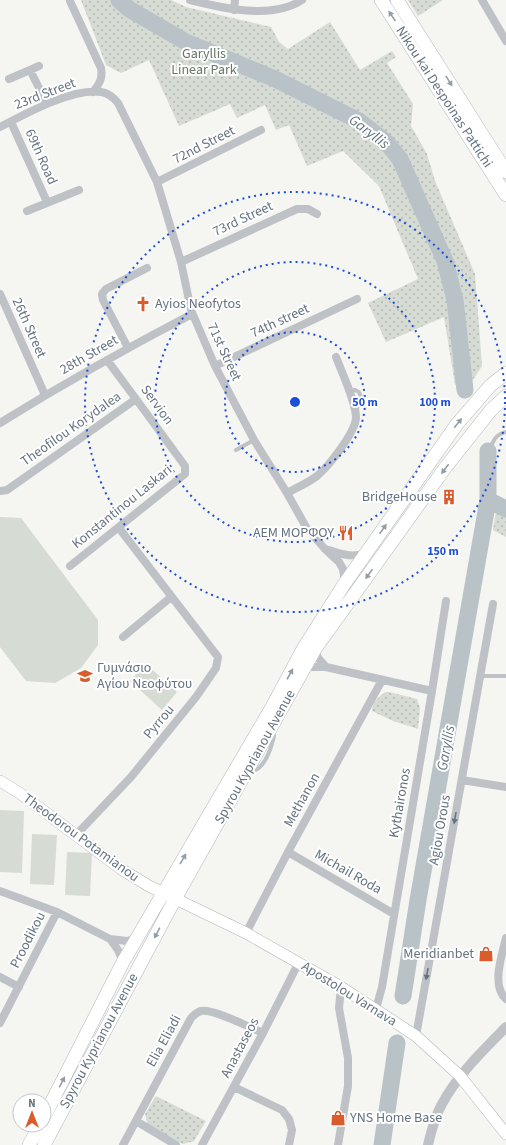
<svg xmlns="http://www.w3.org/2000/svg" width="506" height="1145" viewBox="0 0 506 1145" font-family="'Source Sans 3',sans-serif">
<style>
.grass{fill:#d6dbd3}
.park{fill:url(#park-dots)}
.lines{fill:none;stroke-linecap:round;stroke-linejoin:round}
.river{stroke:#b8c2c7;stroke-width:17}
.secondary-casing{stroke:#b3b7bb;stroke-width:12}
.primary-casing{stroke:#b3b7bb;stroke-width:14}
.service{stroke:#bec1c5;stroke-width:4}
.minor{stroke:#bec1c5;stroke-width:8}
.tertiary{stroke:#bec1c5;stroke-width:10}
.secondary{stroke:#fff;stroke-width:11}
.primary{stroke:#fff;stroke-width:13}
.oneway{fill:#939da7}
.oneway2{fill:#657381}
.ring{fill:none;stroke:#1d4ed8;stroke-width:2;stroke-dasharray:2 4}
.labels{text-anchor:middle;dominant-baseline:central;stroke-width:4;stroke-linejoin:round;paint-order:stroke}
.park-label{font-size:14px;fill:#677864;stroke:#fff}
.street-label{font-size:14px;fill:#657381;stroke:#fff}
.poi-label{font-size:14px;fill:#657381;stroke:#fff;text-anchor:start}
.water-label{font-size:15px;font-style:italic;fill:#61757e;stroke:#fff}
.centre{fill:#1d4ed8;stroke:#fff;stroke-width:2}
.ring-label{font-size:12px;text-anchor:middle;font-weight:bold;fill:#1d4ed8;stroke:#fff;stroke-width:4;stroke-linejoin:round;paint-order:stroke}
</style>
<defs>
<pattern id="park-dots" width="8" height="8" patternUnits="userSpaceOnUse"><rect width="8" height="8" fill="#d6dbd3"/><path d="M2 2h.1M6 6h.1" fill="none" stroke="#b1b6b1" stroke-width="1.8" stroke-linecap="round"/></pattern>
</defs>
<rect width="100%" height="100%" fill="#f5f5f1"/>
<path class="grass" d="M0,517L21,518L98,620V645L81,668L55,683L26,681L0,647Z
M146,664L177,692L162,710L130,681Z
M0,810L24,811L22,873L0,872Z
M32,834L57,835L54,885L30,884Z
M67,852L92,853L90,896L65,895Z"/>
<path class="park" d="M81,0H171L186,7L271,27L279,42L288,49L330,22L360,70L392,51L396,57L387,63L413,104L411,126L427,154L435,181L475,274L482,366L469,386L455,385L444,317L386,342L368,303L418,279L379,186L343,151L307,166L289,125L276,130L265,105L237,118L230,104L179,126L149,60L121,73L106,65Z
M408,0H443L418,16Z
M498,499L506,505V537L493,530Z
M386,692H389L417,699L420,708L418,729L393,721L372,711C372,702 379,696 386,692Z
M156,1096L206,1121L194,1141L183,1144L148,1126L145,1114Z"/>
<g class="lines">
<path class="river" d="M119,0L129,9L186,42L275,79L359,121L387,143L400,159L445,261L455,300L465,390
M488,451V500L506,509
M403,996L418,900L488,500
M382,1145L397,1043"/>
<g class="secondary-casing">
<path id="secondary" d="M0,781L21,794L121,869L149,886L246,933L341,987L416,1036L460,1076L506,1134"/>
</g>
<g class="primary-casing">
<path id="primary" d="M381,0L506,195
M397,0L506,172
M44,1117L123,962L272,707L303,649L345,583L457,424L490,386L506,373
M29,1145L40,1125
M44,1145L175,899L315,649L445,468L491,410L506,396"/>
</g>
<path class="service" d="M349,390H355L359,392L361,397L358,407L356,408
M236,450L254,440
M494,489L492,444C495,437 498,434 506,432
M481,676H506
M248,772C264,772 271,749 274,736L272,732"/>
<path class="minor" d="M190,0C222,8 272,20 302,0
M482,0L506,41
M70,1L101,68C103,79 99,84 93,92
M234,10L235,0
M30,70L39,66
M9,79L30,70L47,104
M11,122L47,202
M0,127C25,114 72,88 101,92C108,93 114,98 118,103L157,182L181,262L191,310L215,366L254,440L287,493L306,527L324,548L339,562L343,569L345,583
M157,182L261,130
M27,211L79,190
M181,262L297,209H308L317,214
M0,294L45,395
M128,348L103,300L102,294L106,289L147,268
M215,366L357,299
M0,423C63,384 127,348 192,314
M0,491L7,490L136,399
M287,493C296,488 308,483 317,476C328,467 355,433 356,418C356,402 342,373 336,357
M329,550C344,555 349,557 366,554
M70,566L185,474V466L136,399L107,360
M123,637L171,597
M315,649L318,658L326,667
M306,667H326L432,691
M462,780L506,787
M76,835L131,777L196,697L216,668L218,657L119,528
M288,852L394,914
M0,891L57,912L110,939L118,950L123,962
M246,933L288,852L382,680
M506,938C502,955 491,986 506,999
M110,939L127,941L137,938
M0,977L19,987
M376,1009L382,987L432,691L446,601
M0,1023L57,912
M416,1036L493,604
M234,1087L282,1110L289,1119L292,1130L289,1145
M136,1121L176,1145
M123,1145L191,1018C194,1015 197,1012 201,1011C212,1008 251,1028 263,1033
M202,1145L263,1033L299,962
M338,1145L348,1086V1058L339,1008L341,987"/>
<path class="tertiary" d="M428,1145C431,1132 435,1116 442,1104C458,1074 483,1051 506,1027"/>
<use href="#secondary" class="secondary"/>
<use href="#primary" class="primary"/>
</g>
<defs><path id="oneway-solid" d="M-6-.8H1V-3.2L6.5 0L1 3.2V.8H-6Z"/></defs>
<g class="oneway">
<use href="#oneway-solid" transform="translate(392 16) rotate(-124)"/>
<use href="#oneway-solid" transform="translate(449 81) rotate(58)"/>
<use href="#oneway-solid" transform="translate(458 423) rotate(-51)"/>
<use href="#oneway-solid" transform="translate(445 469) rotate(127)"/>
<use href="#oneway-solid" transform="translate(383 529) rotate(-55)"/>
<use href="#oneway-solid" transform="translate(369 574) rotate(126)"/>
<use href="#oneway-solid" transform="translate(290 674) rotate(-61)"/>
<use href="#oneway-solid" transform="translate(183 859) rotate(-60)"/>
<use href="#oneway-solid" transform="translate(157 933) rotate(118)"/>
<use href="#oneway-solid" transform="translate(62 1082) rotate(-63)"/>
</g>
<g class="oneway2">
<use href="#oneway-solid" transform="translate(455 818) rotate(100)"/>
<use href="#oneway-solid" transform="translate(427 974) rotate(100)"/>
</g>
<g class="ring">
<circle cx="295" cy="402" r="70"/>
<circle cx="295" cy="402" r="140"/>
<circle cx="295" cy="402" r="210"/>
</g>
<defs>
<g id="church-bare" transform="scale(1.2)"><path d="M-1.2-6h2.4v3.5h3.3v2.4h-3.3V6h-2.4V-.1h-3.3v-2.4h3.3Z" fill="#da5b2c" stroke="#fff" stroke-width="2.5" paint-order="stroke"/></g>
<g id="building-bare" transform="scale(1.2)"><path d="M-4-6H4V6H1V3H-1V6H-4ZM-2.5-4.3h1.7v1.8h-1.7ZM.8-4.3h1.7v1.8H.8ZM-2.5-1h1.7V.8h-1.7ZM.8-1h1.7V.8H.8Z" fill="#da5b2c" stroke="#fff" stroke-width="2.5" paint-order="stroke"/></g>
<g id="restaurant-bare" transform="scale(1.2)"><path d="M-5-6h1v4h1v-4h1v4h1v-4h1v5L-1.5 .5V6h-2V.5L-5-1ZM5-6V6H3V1.5H1.5Q1.5-4 5-6Z" fill="#da5b2c" stroke="#fff" stroke-width="2.5" paint-order="stroke"/></g>
<g id="school-bare" transform="scale(1.2)"><path d="M0-5L7-2L0 1L-7-2ZM-4 1L0 2.5L4 1V4Q0 6-4 4Z" fill="#da5b2c" stroke="#fff" stroke-width="2.5" paint-order="stroke"/></g>
<g id="shop-bare" transform="scale(1.2)"><path d="M-5-2.5h2.3a2.7 3.5 0 0 1 5.4 0H5L5.5 6h-11ZM-1.5-2.5h3a1.5 2.3 0 0 0-3 0Z" fill="#da5b2c" stroke="#fff" stroke-width="2.5" paint-order="stroke"/></g>
</defs>
<g fill-rule="evenodd">
<use href="#church-bare" x="143" y="304"/>
<use href="#building-bare" x="449" y="497"/>
<use href="#restaurant-bare" x="346" y="533"/>
<use href="#school-bare" x="85" y="676"/>
<use href="#shop-bare" x="486" y="954"/>
<use href="#shop-bare" x="338" y="1118"/>
</g>
<g class="labels">
<g class="park-label">
<text x="204" y="54">Garyllis<tspan x="204" dy="16">Linear Park</tspan></text>
</g>
<g class="street-label">
<text transform="translate(45 94) rotate(-21)">23rd Street</text>
<text transform="translate(444 97) rotate(57)">Nikou kai Despoinas Pattichi</text>
<text transform="translate(204 145) rotate(-27)">72nd Street</text>
<text transform="translate(41 157) rotate(66)">69th Road</text>
<text transform="translate(243 219) rotate(-25)">73rd Street</text>
<text transform="translate(280 321) rotate(-25)">74th street</text>
<text transform="translate(29 328) rotate(66)">26th Street</text>
<text transform="translate(224 352) rotate(65)">71st Street</text>
<text transform="translate(89 355) rotate(-30)">28th Street</text>
<text transform="translate(157 405) rotate(54)">Servion</text>
<text transform="translate(71 429) rotate(-35)">Theofilou Korydalea</text>
<text transform="translate(122 507) rotate(-39)">Konstantinou Laskari</text>
<text transform="translate(159 722) rotate(-50)">Pyrrou</text>
<text transform="translate(255 757) rotate(-61)">Spyrou Kyprianou Avenue</text>
<text transform="translate(302 800) rotate(-61)">Methanon</text>
<text transform="translate(400 803) rotate(-80)">Kythaironos</text>
<text transform="translate(440 830) rotate(-80)">Agiou Orous</text>
<text transform="translate(81 838) rotate(36)">Theodorou Potamianou</text>
<text transform="translate(348 872) rotate(30)">Michail Roda</text>
<text transform="translate(28 940) rotate(-63)">Proodikou</text>
<text transform="translate(349 994) rotate(32)">Apostolou Varnava</text>
<text transform="translate(99 1041) rotate(-62)">Spyrou Kyprianou Avenue</text>
<text transform="translate(164 1041) rotate(-61)">Elia Eliadi</text>
<text transform="translate(240 1048) rotate(-62)">Anastaseos</text>
</g>
<g class="poi-label">
<text x="155" y="304">Ayios Neofytos</text>
<text x="437" y="497" text-anchor="end">BridgeHouse</text>
<text x="334" y="533" text-anchor="end">ΑΕΜ ΜΟΡΦΟΥ</text>
<text x="97" y="668">Γυμνάσιο<tspan x="97" dy="16">Αγίου Νεοφύτου</tspan></text>
<text x="474" y="954" text-anchor="end">Meridianbet</text>
<text x="350" y="1118">YNS Home Base</text>
</g>
<g class="water-label">
<text transform="translate(369 132) rotate(37)">Garyllis</text>
<text transform="translate(446 748) rotate(-80)">Garyllis</text>
</g>
</g>
<circle cx="295" cy="402" r="6" class="centre"/>
<g class="ring-label">
<text x="365" y="406">50 m</text>
<text x="435" y="406">100 m</text>
<text x="443" y="555">150 m</text>
</g>
<g transform="translate(32 1113)"><circle r="19" fill="#ffffff" stroke="#c1c7cd"/>
<path d="M0-3L7 15L0 10L-7 15Z" fill="#da5b2c"/>
<text y="-6" font-size="11" font-weight="bold" text-anchor="middle" fill="#657381">N</text>
</g>
</svg>
